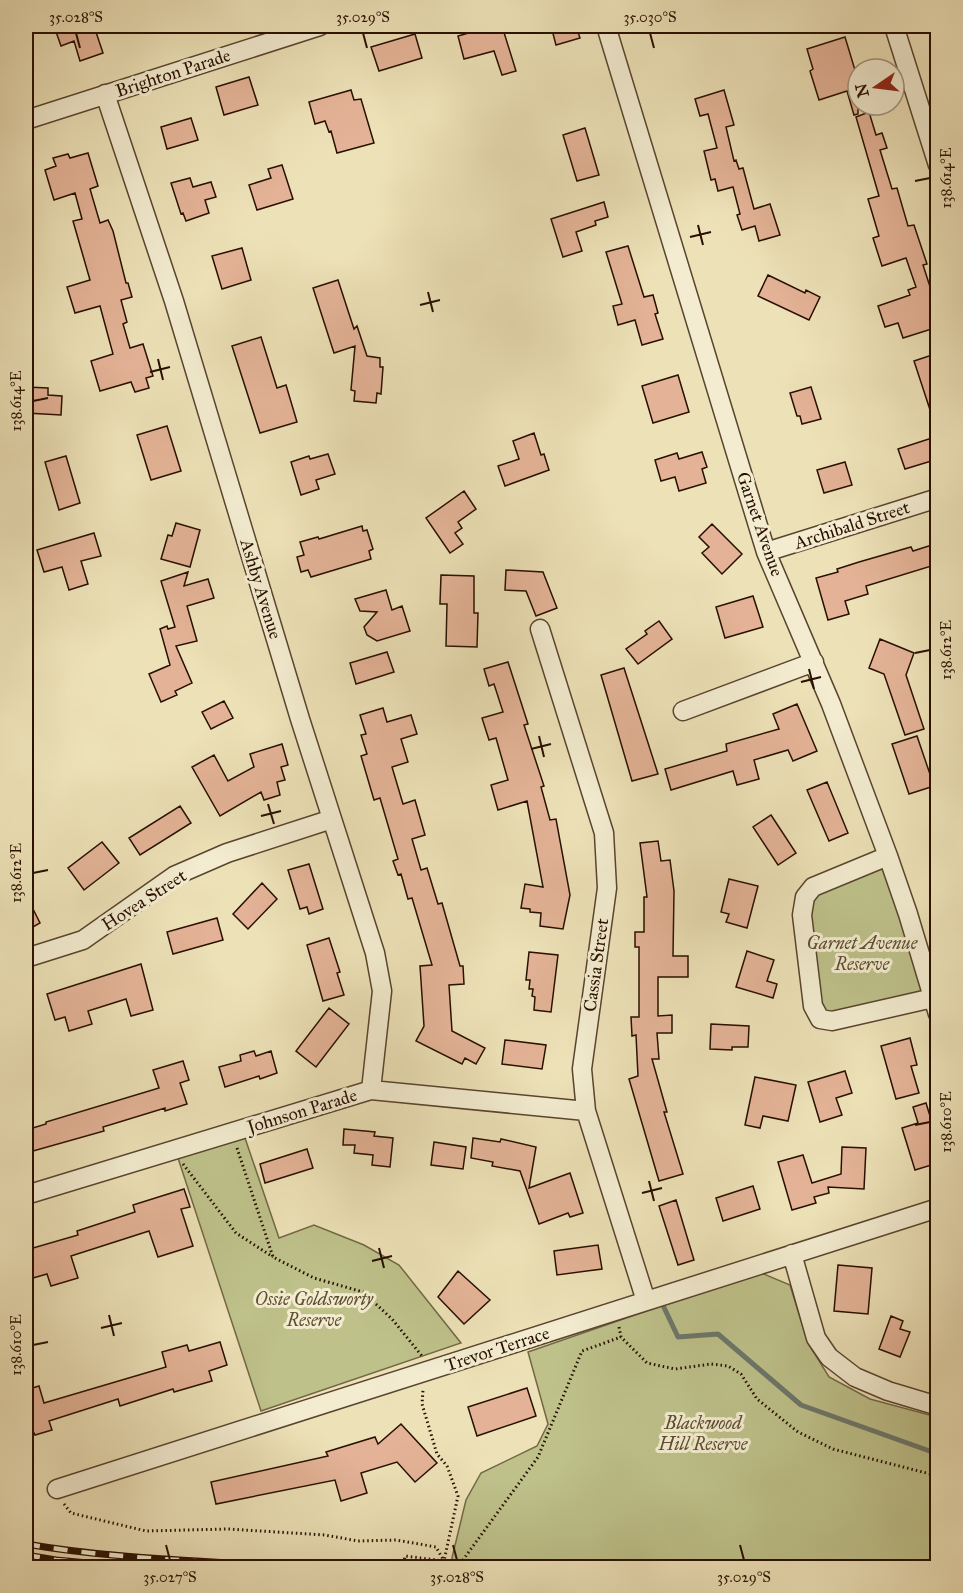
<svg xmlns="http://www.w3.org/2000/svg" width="963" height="1593" viewBox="0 0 963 1593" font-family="'IM FELL Great Primer',serif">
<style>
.green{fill:#bec18a;stroke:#736845;stroke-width:1.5}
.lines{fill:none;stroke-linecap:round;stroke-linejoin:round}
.stream{stroke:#6c776b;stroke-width:5}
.building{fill:#e4b397;stroke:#280f00;stroke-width:1.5}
.street-casing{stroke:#59442e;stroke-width:21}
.path{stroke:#280f00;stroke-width:3;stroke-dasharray:1.5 3;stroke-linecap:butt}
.street{stroke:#f3ecd0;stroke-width:18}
.rail-casing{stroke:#280f00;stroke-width:7}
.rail{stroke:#f3ecd0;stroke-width:4.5;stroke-dasharray:14;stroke-linecap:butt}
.ticks{fill:none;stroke:#280f00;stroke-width:2}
.labels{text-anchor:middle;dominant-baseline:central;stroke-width:6;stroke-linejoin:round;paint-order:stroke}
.street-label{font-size:18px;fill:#280f00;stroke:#f3ecd0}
.park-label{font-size:18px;font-style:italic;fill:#5c4d30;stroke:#f3ecd0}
.neatline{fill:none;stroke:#280f00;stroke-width:2}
.ticks-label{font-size:15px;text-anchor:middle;fill:#280f00}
</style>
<rect width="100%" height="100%" fill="#ede1b7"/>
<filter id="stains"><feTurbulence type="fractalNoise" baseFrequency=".00333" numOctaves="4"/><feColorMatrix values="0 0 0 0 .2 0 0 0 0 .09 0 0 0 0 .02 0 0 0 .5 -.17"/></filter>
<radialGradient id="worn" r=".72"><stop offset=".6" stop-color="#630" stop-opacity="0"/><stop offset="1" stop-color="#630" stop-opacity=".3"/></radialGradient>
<path class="green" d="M885,863L927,995L833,1016L817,1005L808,917L818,889Z
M244,1135L279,1238L314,1225L364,1245L399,1265L461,1343L261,1411L177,1155Z
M759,1272L790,1285L808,1343L829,1377L870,1399L937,1417V1567L450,1566L466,1500L481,1473L537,1446L548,1424L528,1352Z"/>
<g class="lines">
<path class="stream" d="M660,1299L678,1337L718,1334L801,1405L938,1454"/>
</g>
<path class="building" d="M54,26H94L103,53L80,61L74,41L61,46Z
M493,26H502L516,71L502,75L494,51L464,59L458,36Z
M551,26H576L580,38L556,45Z
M415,34L422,58L379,71L371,47Z
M845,37L858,80V114L854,115L847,91L819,100L810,71L813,69L807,49Z
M249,77L258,105L224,115L216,87Z
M351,90L354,100L361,99L374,143L337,153L331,131L329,132L325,121L315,124L309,102Z
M724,90L734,125L726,127L734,161L736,160L739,169L743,168L754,209L770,204L780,235L759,241L755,226L742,230L737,215L740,214L733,187L718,191L715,179L711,180L704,151L717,148L708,114L700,116L695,99Z
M869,112L876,135L882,133L887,148L880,150L892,189L897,188L908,226L914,225L927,264L923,265L934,299L938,298V327L903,338L898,323L885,327L878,306L910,295L908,290L916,287L906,258L882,266L873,238L879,236L868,199L879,196L856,117Z
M191,118L198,140L167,149L161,127Z
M585,128L599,175L577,181L563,135Z
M88,153L98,186L90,189L100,223L108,220L113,231L126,283H128L132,297L121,300L127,322L123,324L130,348L143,344L153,376L146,378L149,388L135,392L131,382L100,391L91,361L113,354L100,306L75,313L67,287L90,280L73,221L82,219L75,193L54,200L45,170L56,166L53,158L68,154L70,158Z
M282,165L293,199L257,210L249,185L271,178L268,169Z
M190,178L193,187L211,182L216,197L205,200L209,213L186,221L183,213L181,214L171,183Z
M604,202L608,217L595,221L596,225L576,232L582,251L563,257L551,219Z
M628,246L644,297L653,295L658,313L655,314L663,339L642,345L635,320L618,325L613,306L622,304L606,252Z
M242,248L251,280L222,289L212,256Z
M768,275L805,293L806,290L820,297L809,320L758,296Z
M338,280L354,329L357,326L367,356L380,358V367H383L381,394L377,393L376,403L354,401L355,391L351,390L355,346L334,353L313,288Z
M261,337L277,388L286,385L297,422L260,433L232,346Z
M938,353V424L935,425L914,361Z
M678,375L689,412L653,423L642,386Z
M26,387L48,388V395L62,396L61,415L26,413Z
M811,387L821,419L802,424L800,416H797L790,393Z
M167,426L181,471L151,480L137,435Z
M534,433L541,455L544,454L549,470L505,486L498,466L519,459L513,441Z
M938,436V459L905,469L898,449Z
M702,452L707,467L702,469L706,483L679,491L675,477L661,481L655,460L677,453L679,459Z
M328,454L335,474L316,480L319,489L301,495L291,462L309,456L310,459Z
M66,456L80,503L59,510L45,462Z
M845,462L852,485L824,493L817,470Z
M464,491L476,509L458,522L462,528L455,533L463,544L450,553L426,518Z
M176,523L200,530L190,567L161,559L168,535L172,536Z
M712,524L742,554L722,574L702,553L709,547L699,537Z
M362,526L363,531L367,530L373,549L369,551L371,559L311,577L308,570L301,572L297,557L304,555L300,542L318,537L319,539Z
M94,533L101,556L81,561L88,584L69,590L62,567L44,572L37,550Z
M938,543V564L866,586L868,594L845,601L849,614L828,620L816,578L838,572L837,569L859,562L911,547L913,551Z
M506,570L543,572L557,608L536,616L526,591L505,590Z
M188,572L184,586L208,579L214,598L187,606L197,641L176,646L192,683L175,691L177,695L161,702L149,674L170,665L160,629L167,626L168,629L175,627L161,581Z
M441,575L474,576V613H478L477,647L446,646L447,604H440Z
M386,590L392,610L402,606L410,631L377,641L367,635L364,627L377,612L360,611L355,599Z
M753,596L763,627L725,638L716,607Z
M659,621L672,639L638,664L626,649L647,634L645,631Z
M880,639L914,653L906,675L924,729L905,735L884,674L869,668Z
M387,652L394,672L356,684L350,663Z
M508,662L528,724L524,725L544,786L541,787L550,820L556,819L570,895L563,929L540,926L541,913L530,912V909L521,908L525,884L543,887L527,801L498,810L491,785L508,780L496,738L489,740L482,718L503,712L494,684L489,686L484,669Z
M624,668L658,774L632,781L601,675Z
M224,701L233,718L211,729L202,712Z
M797,704L817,751L793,761L788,750L754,760L759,779L737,785L733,771L671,790L665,769L727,751L726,744L779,729L773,714Z
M383,708L387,722L411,715L417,734L401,739L408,762L392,767L403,804L415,800L425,835L412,839L421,870L427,868L438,904L442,903L460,966H463L464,984L449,985L452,1031L485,1048L476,1064L465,1058L462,1064L416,1041L424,1026L420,966L432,965L412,898L408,899L401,874L398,875L393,861L398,859L380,798L374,800L361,756L367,754L361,735L366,734L360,715Z
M917,736L934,786L909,794L892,744Z
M282,744L288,765L281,767L285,780L277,782L280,795L264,800L261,792L220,816L192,767L214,755L228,781L254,767L250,754Z
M827,782L848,833L829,841L807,790Z
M180,806L191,823L140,855L129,838Z
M771,815L796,853L778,865L753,827Z
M658,841L661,861L670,860L674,891L673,956H688V977H658V1016L672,1015V1033H657L659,1059H652L667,1112H664L683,1174L659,1181L629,1079L638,1076L636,1035L632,1036L631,1017H639V947H635V932H644V897H647L640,843Z
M102,842L119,863L84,890L68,868Z
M309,864L323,909L309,914L307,907L300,909L288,870Z
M729,879L758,886L747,928L726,922L729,914L721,912Z
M262,883L277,899L248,929L233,914Z
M26,895L40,923L26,931Z
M217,918L223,940L173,954L167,932Z
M329,938L340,972L337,973L344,995L323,1001L307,945Z
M747,951L774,960L767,981L777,984L773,998L736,987Z
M529,952L558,955L551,1012L534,1010L535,997L532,996L533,989H529L530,980H526Z
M141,964L153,1010L131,1016L126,999L88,1011L92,1024L69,1031L65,1017L55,1020L47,994Z
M329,1008L349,1024L316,1067L296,1051Z
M711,1024L749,1026L748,1047H732V1050L710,1049Z
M910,1038L917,1065L911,1066L919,1093L896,1099L881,1046Z
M505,1040L546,1045L542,1069L502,1064Z
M254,1051L256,1056L271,1051L277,1073L260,1079L259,1076L225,1087L219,1067L241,1061L240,1055Z
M183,1061L189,1080L180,1083L187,1104L165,1111V1108L103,1127L104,1131L26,1153V1130L46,1124V1122L159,1088L153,1070Z
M845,1071L852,1093L836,1098L842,1115L820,1122L808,1082Z
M755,1077L796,1085L788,1121L763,1116L760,1128L745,1125Z
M926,1103L938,1142V1163L915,1170L902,1128L918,1123L913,1107Z
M344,1129L375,1132L374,1136L393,1138L390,1167L372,1165L373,1155L354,1153L355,1145H343Z
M473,1138L500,1142L501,1139L536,1147L529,1188L570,1173L583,1213L570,1217L568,1213L539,1224L520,1171L492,1166L493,1162L471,1158Z
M434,1142L466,1147L463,1169L431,1165Z
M842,1147L866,1148L864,1189L828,1187L829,1193L814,1197L816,1203L792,1210L778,1162L803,1155L812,1183L841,1174Z
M307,1149L313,1168L265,1183L260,1164Z
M753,1186L760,1209L723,1221L716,1198Z
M184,1189L190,1207L181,1209L193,1246L158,1257L149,1231L71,1256L78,1278L51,1286L47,1274L33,1278L26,1250L78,1235L77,1231L135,1212L133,1205Z
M676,1200L694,1260L678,1265L659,1206Z
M598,1245L602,1269L557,1275L554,1251Z
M838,1265L872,1268L868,1314L834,1311Z
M458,1271L490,1300L464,1324L438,1297Z
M891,1316L903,1321L900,1329L910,1332L900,1357L879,1349Z
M220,1342L227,1365L209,1371L212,1381L174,1392L173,1389L120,1406L118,1399L49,1421L52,1430L35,1435L33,1431L26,1433V1390L39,1386L44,1403L166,1367L162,1352L187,1345L189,1351Z
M527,1388L536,1416L477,1436L468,1407Z
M401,1424L437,1463L415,1482L397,1462L361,1473L367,1493L341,1501L335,1480L216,1504L211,1482L328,1456L326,1452L375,1437L378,1444Z"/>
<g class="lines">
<g class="street-casing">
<path id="street" d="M606,26L766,552L831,704L888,856L908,914L938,1014
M894,26L938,165
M105,94L174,301L300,719L375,953L382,991L371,1090
M26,120L320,26
M766,552L938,498
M540,629L604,833L607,888L582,1069L586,1111L646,1301
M683,711L814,662
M888,856L813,887L805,897L802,915L813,1006L820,1019L832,1021L933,998
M26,958L83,940L174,876L227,853L332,819
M26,1195L371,1090L586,1111
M792,1254L816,1338L829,1357L855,1377L888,1391L938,1406
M57,1489L938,1208"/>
</g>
<path class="path" d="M237,1148L273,1257L314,1278L363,1292L392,1319L422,1356
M183,1164L236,1233L273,1257
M619,1327L621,1337L647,1363L675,1369L711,1364L728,1366L741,1374L757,1399L798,1432L833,1449L938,1476
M64,1504L71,1513L146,1531L228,1529L325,1535L358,1541L396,1540L436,1547L444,1561L471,1568
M460,1564L538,1457L582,1351L621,1337
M403,1568L405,1556L444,1561L458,1496L447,1466L437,1454L422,1404L423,1390"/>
<use href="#street" class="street"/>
<g class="rail-casing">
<path id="rail" d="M26,1544C119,1560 216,1561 311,1568
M26,1555L56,1560L140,1568"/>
</g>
<use href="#rail" class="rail"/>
</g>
<path class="ticks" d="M76,33L80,48M363,33L367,48M650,33L654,48M915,181L930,178M698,225L703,245M690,237L711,232M428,292L433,312M420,305L440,300M158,359L163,380M150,372L170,367M33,401L48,398M915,653L930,650M809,669L814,689M801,682L821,677M539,736L544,757M531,749L551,744M268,804L274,824M261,816L281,811M33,873L48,870M915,1125L930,1122M649,1181L654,1201M642,1193L662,1188M379,1248L384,1268M372,1261L392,1256M109,1315L114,1336M101,1328L122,1323M33,1345L48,1342M166,1545L170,1560M453,1545L457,1560M740,1545L744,1560"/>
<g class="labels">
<g class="street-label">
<text transform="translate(173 73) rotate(-18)">Brighton Parade</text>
<text transform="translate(760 524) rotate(71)">Garnet Avenue</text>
<text transform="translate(852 525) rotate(-18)">Archibald Street</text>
<text transform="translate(261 589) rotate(73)">Ashby Avenue</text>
<text transform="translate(144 900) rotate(-33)">Hovea Street</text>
<text transform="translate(596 965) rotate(-82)">Cassia Street</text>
<text transform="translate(302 1111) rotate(-17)">Johnson Parade</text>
<text transform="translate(497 1349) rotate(-18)">Trevor Terrace</text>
</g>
<g class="park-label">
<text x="862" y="943">Garnet Avenue<tspan x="862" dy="21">Reserve</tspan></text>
<text x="314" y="1299">Ossie Goldsworty<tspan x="314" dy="21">Reserve</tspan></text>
<text x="703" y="1423">Blackwood<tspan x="703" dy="21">Hill Reserve</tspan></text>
</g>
</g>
<rect width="963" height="1593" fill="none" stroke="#ede1b7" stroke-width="66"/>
<g transform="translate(876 87) rotate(256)"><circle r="28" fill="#f3ecd0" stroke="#a2947d" stroke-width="1.5"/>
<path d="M0-4.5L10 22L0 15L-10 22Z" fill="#8f2418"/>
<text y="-9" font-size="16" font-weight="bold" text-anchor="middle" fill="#280f00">N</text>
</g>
<rect x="33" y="33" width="897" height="1527" class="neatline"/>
<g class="ticks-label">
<text x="76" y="22">35.028°S</text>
<text x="363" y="22">35.029°S</text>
<text x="650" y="22">35.030°S</text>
<text transform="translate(946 178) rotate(-90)" y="5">138.614°E</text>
<text transform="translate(16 401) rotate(-90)" y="5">138.614°E</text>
<text transform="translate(946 650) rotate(-90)" y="5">138.612°E</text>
<text transform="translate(16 873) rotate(-90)" y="5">138.612°E</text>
<text transform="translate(946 1122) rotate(-90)" y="5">138.610°E</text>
<text transform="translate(16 1345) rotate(-90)" y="5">138.610°E</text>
<text x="170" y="1582">35.027°S</text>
<text x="457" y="1582">35.028°S</text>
<text x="744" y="1582">35.029°S</text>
</g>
<rect width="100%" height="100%" filter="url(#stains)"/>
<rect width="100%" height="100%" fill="url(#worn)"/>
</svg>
